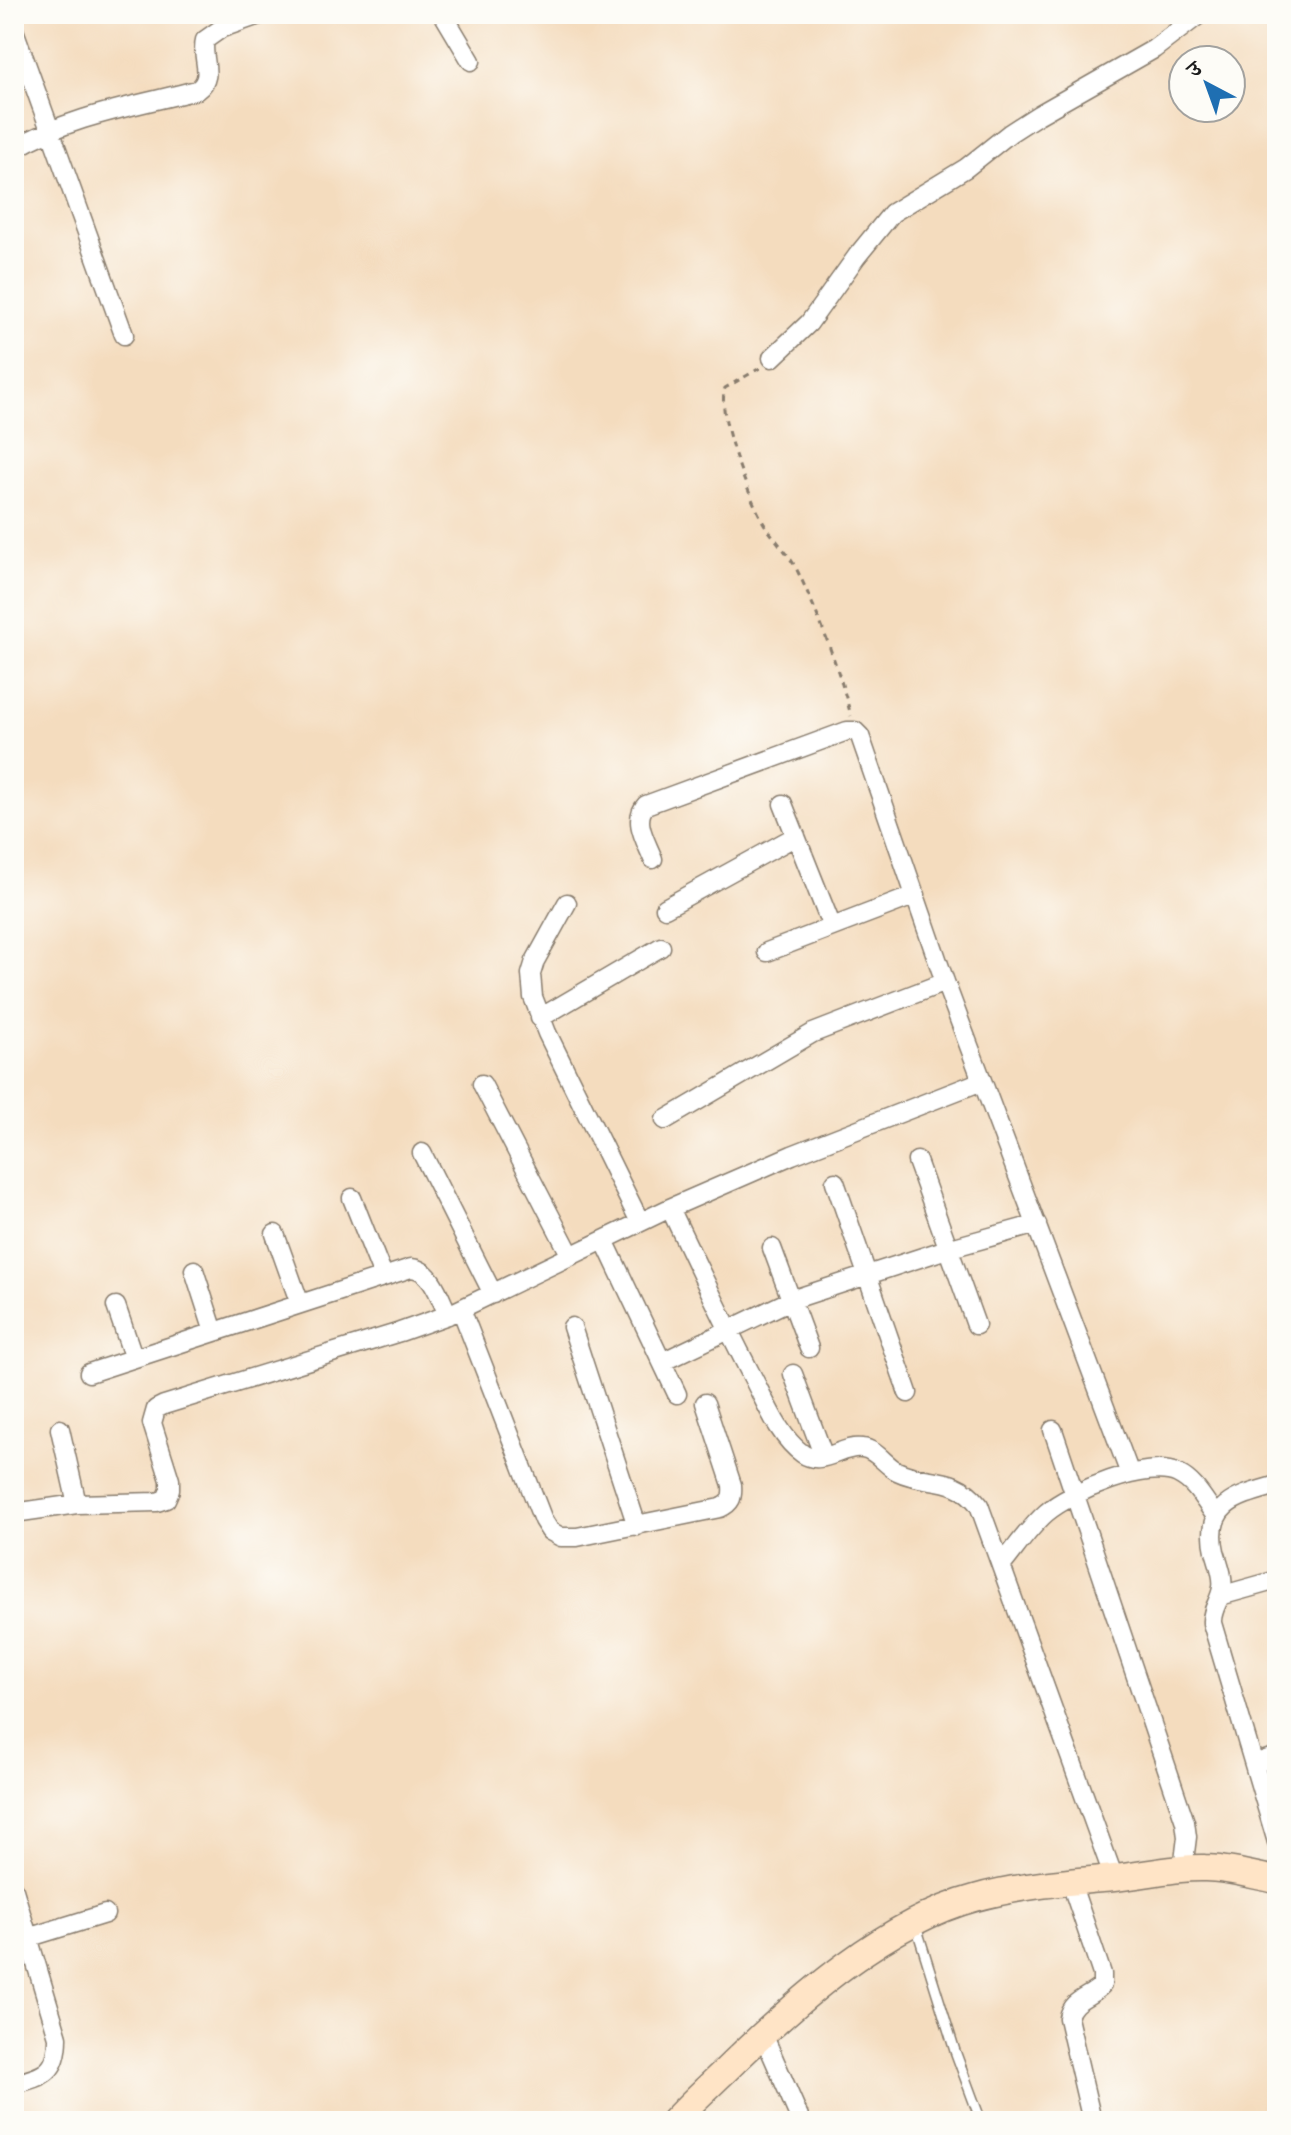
<svg xmlns="http://www.w3.org/2000/svg" width="1291" height="2135" viewBox="0 0 1291 2135" font-family="Alegreya,'Noto Serif Devanagari',serif">
<style>
.lines{fill:none;stroke-linecap:round;stroke-linejoin:round}
.lane-casing{stroke:#887c6d;stroke-width:12}
.street-casing{stroke:#887c6d;stroke-width:21}
.secondary-casing{stroke:#887c6d;stroke-width:29}
.path{stroke:#887c6d;stroke-width:3;stroke-dasharray:6 6;stroke-linecap:butt}
.lane{stroke:#fff;stroke-width:9}
.street{stroke:#fff;stroke-width:18}
.secondary{stroke:#ffe4c6;stroke-width:26}
</style>
<rect width="100%" height="100%" fill="#fdfcf7"/>
<filter id="ink" filterUnits="userSpaceOnUse"><feTurbulence type="fractalNoise" baseFrequency=".0125" numOctaves="2"/><feDisplacementMap in="SourceGraphic" scale="16" xChannelSelector="R" yChannelSelector="G"/><feConvolveMatrix kernelMatrix="1 2 1 2 8 2 1 2 1" color-interpolation-filters="sRGB"/></filter>
<filter id="wash" filterUnits="userSpaceOnUse"><feTurbulence type="fractalNoise" baseFrequency=".006" numOctaves="4" result="noise"/><feDisplacementMap in="SourceGraphic" scale="32" xChannelSelector="R" yChannelSelector="G"/><feGaussianBlur stdDeviation="1.8" result="paint"/><feColorMatrix in="noise" values="0 0 0 0 0 0 0 0 0 0 0 0 0 0 0 0 0 1.4 0 .05"/><feComposite in="paint" operator="in"/></filter>
<g filter="url(#wash)">
<rect width="100%" height="100%" fill="#f4dcbe"/>
</g>
<g filter="url(#ink)">
<g class="lines">
<g class="lane-casing">
<path id="lane" d="M916,1926L955,2051L981,2121"/>
</g>
<g class="street-casing">
<path id="street" d="M443,14L471,61
M14,30L124,335
M14,149C69,116 135,106 197,90C216,77 200,58 205,40L222,28L262,14
M772,358L809,323L857,256L892,213L966,168L1010,133L1038,115L1154,49L1200,14
M783,804L832,927
M653,859C646,841 632,820 646,805L847,731H855L860,736L945,982L1130,1474
M567,903L535,961L531,974L533,997L547,1033L640,1222
M665,908L796,836
M767,952L916,895
M540,1018L661,947
M482,1084L571,1256
M665,1120L813,1033L945,982
M422,1153L493,1294
M917,1161L976,1325
M835,1182L908,1393
M352,1198L383,1276
M670,1208C697,1265 724,1322 753,1378C766,1403 779,1437 803,1454C822,1467 842,1445 862,1448C876,1449 885,1465 897,1471C928,1486 954,1473 979,1505L1114,1878
M275,1234L300,1304
M604,1240L677,1394
M772,1248L809,1348
M194,1270L214,1332
M116,1306L133,1356
M461,1309L543,1520L550,1531L561,1537H577L720,1508C731,1503 733,1498 732,1485L705,1403
M572,1327L637,1526
M662,1362L791,1300L947,1249L1037,1224
M89,1373L411,1268C432,1269 440,1298 448,1315
M793,1374L824,1457
M60,1429L77,1504
M1053,1430L1185,1822L1187,1837L1183,1869
M1277,1485C1239,1496 1204,1503 1215,1551C1218,1562 1224,1576 1222,1587C1221,1600 1211,1609 1212,1623L1277,1842
M14,1513L77,1504L157,1502L166,1499L170,1490V1480L152,1423L156,1409L164,1405L400,1332L448,1315L670,1208L792,1155L982,1081
M1002,1565C1016,1548 1029,1528 1046,1513C1070,1492 1149,1459 1178,1474C1195,1482 1204,1500 1215,1515
M1220,1596L1277,1580
M1254,1764L1277,1756
M1070,1880L1102,1974V1985C1090,1998 1071,1999 1068,2018L1092,2121
M14,1890L58,2037C58,2072 45,2076 14,2084
M14,1942L105,1914
M763,2034L801,2121"/>
</g>
<g class="secondary-casing">
<path id="secondary" d="M674,2121C693,2100 715,2081 735,2061C800,1998 886,1922 975,1898C1021,1885 1067,1882 1114,1878C1144,1875 1174,1867 1205,1868C1228,1868 1254,1876 1277,1880"/>
</g>
<path class="path" d="M760,368L725,388C716,416 749,496 763,522C774,540 789,553 798,572C820,618 838,666 851,716"/>
<use href="#lane" class="lane"/>
<use href="#street" class="street"/>
<use href="#secondary" class="secondary"/>
</g>
</g>
<rect width="1291" height="2135" fill="none" stroke="#fdfcf7" stroke-width="48"/>
<g transform="translate(1207 84) rotate(319)"><circle r="38" fill="#fdfcf7" stroke="#a3a29f" stroke-width="2"/>
<path d="M0-6L14 30L0 20L-14 30Z" fill="#1f6fb2"/>
<text y="-12" font-size="22" font-weight="bold" text-anchor="middle" fill="#1c1c1c">उ</text>
</g>
</svg>
